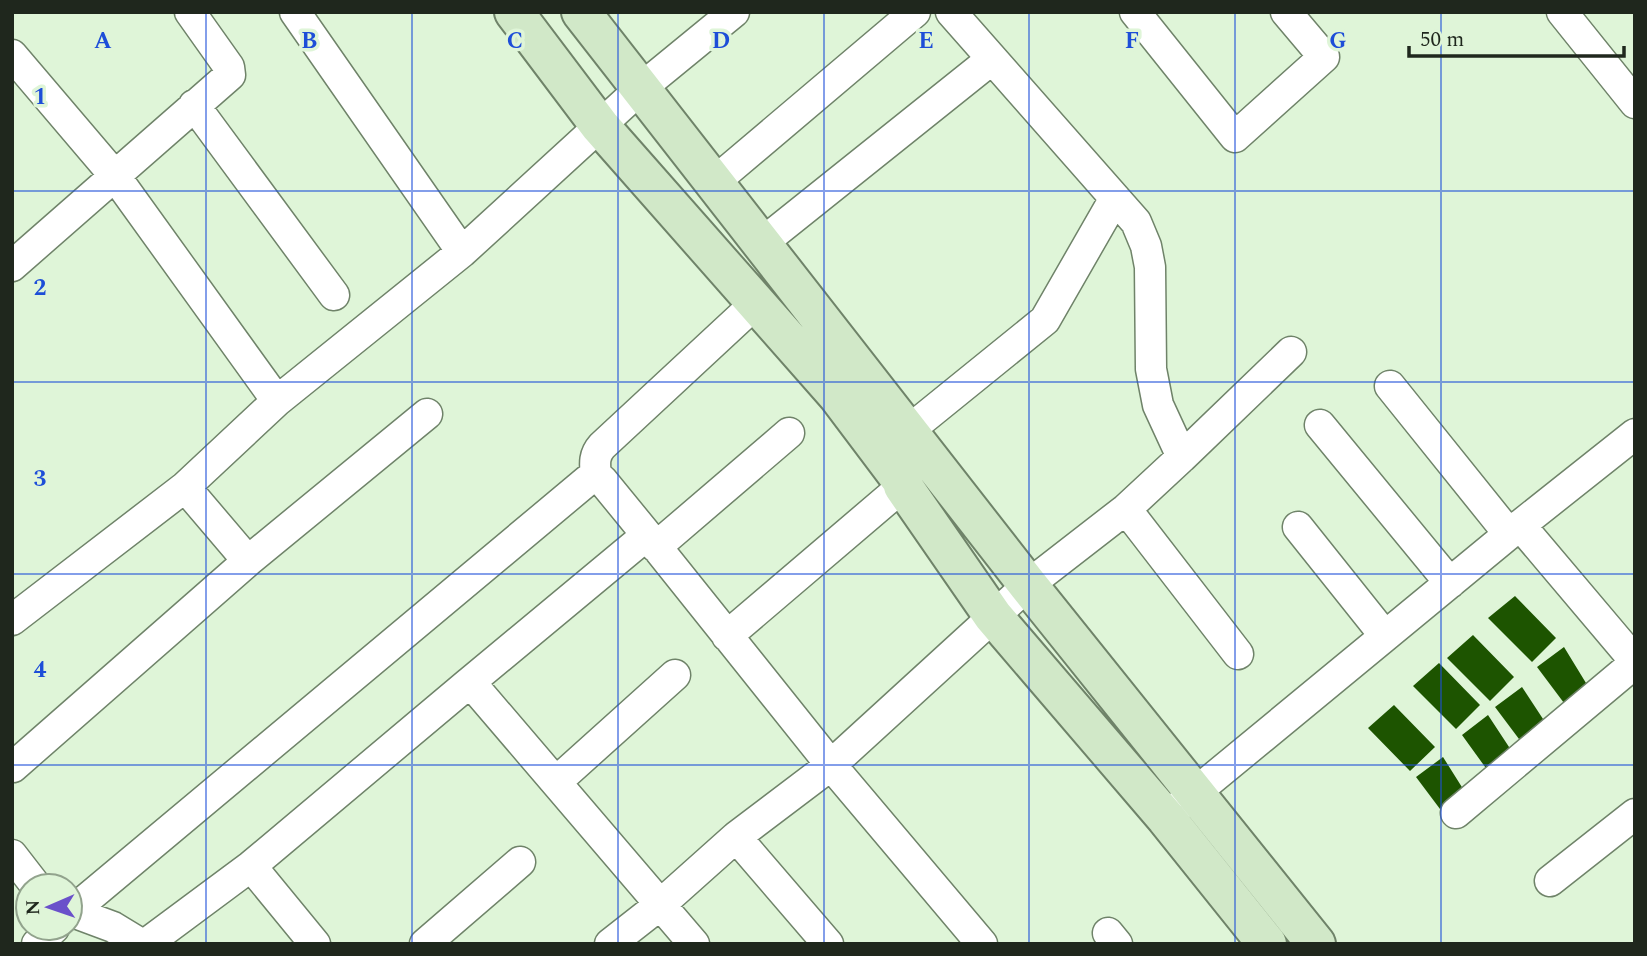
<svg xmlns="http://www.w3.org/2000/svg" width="1647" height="956" viewBox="0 0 1647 956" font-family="Spectral,serif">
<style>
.building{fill:#1d5400}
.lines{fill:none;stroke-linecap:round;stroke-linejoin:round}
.street-casing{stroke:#6f8369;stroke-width:33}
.secondary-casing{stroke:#6f8369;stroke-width:42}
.street{stroke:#fff;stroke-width:30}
.secondary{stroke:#d1e8c8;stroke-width:38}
.grid{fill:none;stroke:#1d4ed8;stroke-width:2;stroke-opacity:0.55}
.grid-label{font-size:23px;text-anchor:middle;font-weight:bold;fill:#1d4ed8;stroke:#dff5d8;stroke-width:7;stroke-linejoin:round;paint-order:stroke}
</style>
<rect width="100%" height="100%" fill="#dff5d8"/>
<path class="building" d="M1515,596L1556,638L1532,662L1488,618Z
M1473,635L1514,677L1490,701L1447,658Z
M1564,647L1586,683L1564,703L1537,667Z
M1439,663L1480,705L1456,729L1413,686Z
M1522,687L1545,722L1522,743L1495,707Z
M1394,705L1435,747L1410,771L1368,728Z
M1488,715L1511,750L1488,771L1462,735Z
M1443,757L1465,792L1443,813L1416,777Z"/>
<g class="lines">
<g class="street-casing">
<path id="street" d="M295,12L462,252
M1135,12L1235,137L1324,57L1286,12
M1562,12L1635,103
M12,55L115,176L277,401
M194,105L334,295
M713,183L915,12
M762,243L992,59
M12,266L230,75L229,67L190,12
M1390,386L1509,534
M1320,425L1450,583
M908,431L1045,320L1115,198
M1182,457L1291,352
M596,478C595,465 593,456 602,446L756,303
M1126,509L1238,654
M1520,525L1635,661
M1298,527L1385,636
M656,547L789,433
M248,561L427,414
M12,620L185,487L277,401L462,252L640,89L734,12
M727,636L903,486
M470,682L647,535L831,765L982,944
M13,767L248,561L185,487
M556,782L675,675
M1179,806L1509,534L1635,434
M1456,813L1635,663
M736,837L828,944
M12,855L36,886
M1550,881L1635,814
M70,911L113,927L141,944
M70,913L588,480L596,478L602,480L647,535
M1108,933L1117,944
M37,944L54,928
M146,944L251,866
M315,944L251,866L470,682L694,944
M425,944L520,862
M610,944L661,904L736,837L831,765L1028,585L1126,509L1182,457L1158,405L1151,369L1150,267L1146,246L1136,222L951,12"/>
</g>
<g class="secondary-casing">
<path id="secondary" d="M514,12L600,126L838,396L902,481L903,486L993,616L1166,818L1267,944
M581,12L1028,585L1316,944"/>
</g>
<use href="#street" class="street"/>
<use href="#secondary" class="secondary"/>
</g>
<path class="grid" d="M206,12V944M412,12V944M618,12V944M824,12V944M1029,12V944M1235,12V944M1441,12V944M12,191H1635M12,382H1635M12,574H1635M12,765H1635"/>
<g class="grid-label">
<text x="103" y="48">A</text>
<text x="309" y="48">B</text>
<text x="515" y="48">C</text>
<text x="721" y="48">D</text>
<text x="926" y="48">E</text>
<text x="1132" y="48">F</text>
<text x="1338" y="48">G</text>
<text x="40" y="104">1</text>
<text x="40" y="295">2</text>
<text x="40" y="486">3</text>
<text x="40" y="677">4</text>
</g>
<rect width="1647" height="956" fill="none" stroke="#1f271d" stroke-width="28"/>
<g transform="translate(49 907) rotate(268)"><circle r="33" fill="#dff5d8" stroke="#92a38d" stroke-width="2"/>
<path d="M0-5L12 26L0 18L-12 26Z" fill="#6a51ca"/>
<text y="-10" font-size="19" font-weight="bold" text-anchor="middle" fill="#1f271d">N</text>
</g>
<path d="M1409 46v10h215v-10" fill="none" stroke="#1f271d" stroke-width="3.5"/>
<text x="1420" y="46" font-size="21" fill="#1f271d" stroke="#dff5d8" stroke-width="5" paint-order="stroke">50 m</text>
</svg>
